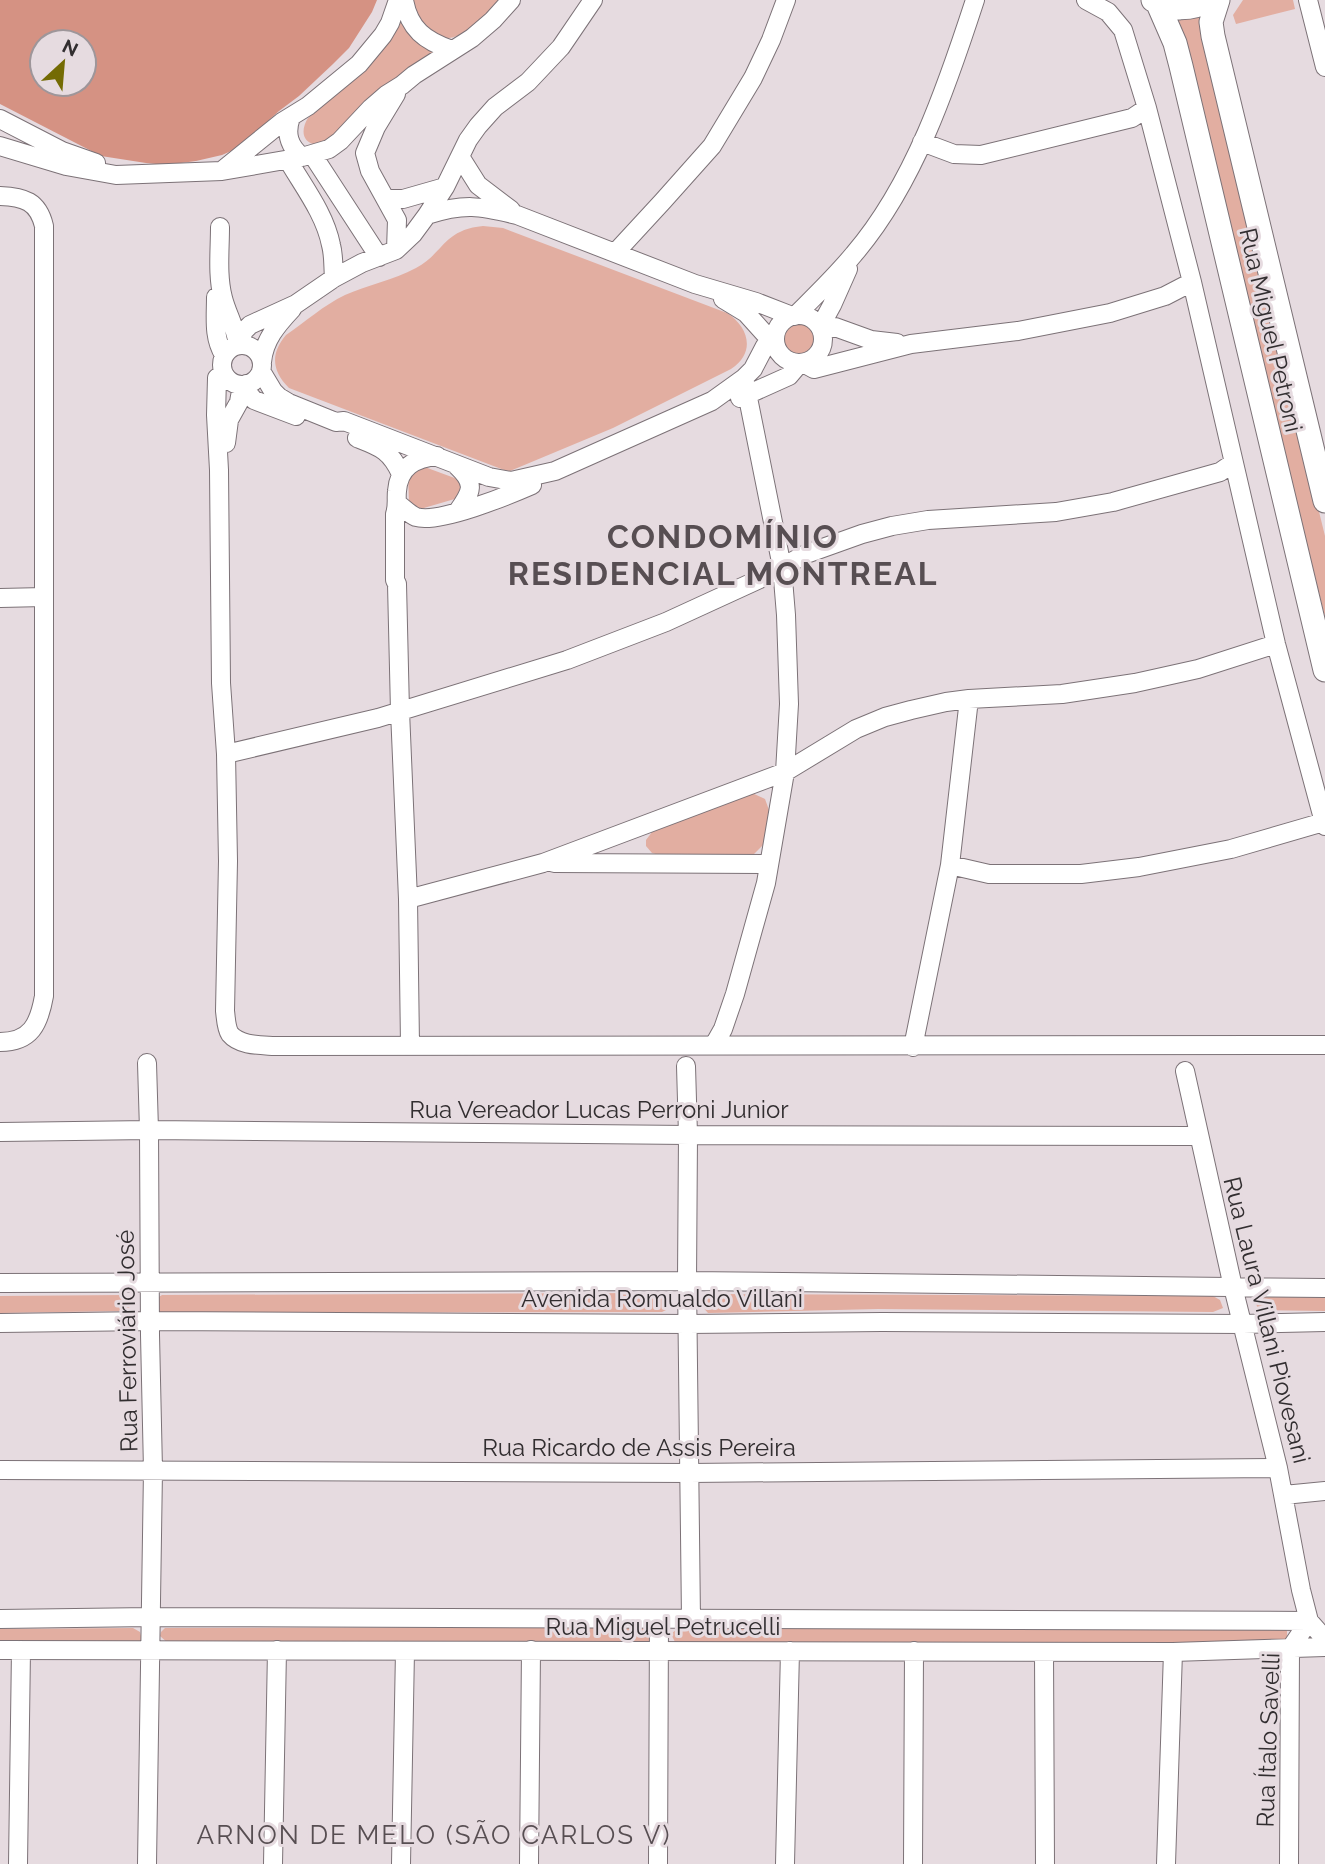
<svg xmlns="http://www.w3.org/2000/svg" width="1325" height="1864" viewBox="0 0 1325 1864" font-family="Raleway,sans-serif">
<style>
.green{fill:#e2aea1}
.forest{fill:#d59283;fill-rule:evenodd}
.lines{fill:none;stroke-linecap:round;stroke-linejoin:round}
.minor-casing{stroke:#7c7277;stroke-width:20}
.major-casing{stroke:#7c7277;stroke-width:25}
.minor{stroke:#fff;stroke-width:18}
.major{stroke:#fff;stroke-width:23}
.labels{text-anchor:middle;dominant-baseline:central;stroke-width:6;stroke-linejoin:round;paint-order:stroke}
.street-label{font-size:24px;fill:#322e30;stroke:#e6dbe0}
.neighbourhood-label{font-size:26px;letter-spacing:2px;fill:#574e52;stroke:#e6dbe0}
.district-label{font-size:32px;font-weight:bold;letter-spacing:2px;fill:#574e52;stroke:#e6dbe0}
</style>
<rect width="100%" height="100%" fill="#e6dbe0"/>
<path class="green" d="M410,0H502C467,35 435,65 410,0Z
M1243,0H1293L1295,9L1236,24L1233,15Z
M1199,16L1204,44L1325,536V617L1185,46L1174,17Z
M400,19L435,51L329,143C325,143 321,145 317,145C301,143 301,129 308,118L371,64L383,50Z
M483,226L503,228L727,313C749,327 756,353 731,369L613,428L510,471L504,470L289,388C272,371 270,354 286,335C305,322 324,305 345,295C368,285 393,280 416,268C444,253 443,230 483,226Z
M782 340a18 18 0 1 1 36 0a18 18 0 1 1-36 0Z
M422,466L460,480L463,484L458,498L417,510L409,503L408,475Z
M752,793L765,799L769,810L763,845L754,854L659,855L652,853L646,846V840L652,832Z
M656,1293L663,1295L668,1304L666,1310L662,1312L161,1313L154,1309L157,1298L162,1295Z
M708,1294L1213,1296L1220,1300L1223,1308L1213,1312L878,1309L708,1313L700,1304L702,1296Z
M124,1295L130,1297L133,1302C131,1309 125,1309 119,1311L0,1313V1296Z
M1260,1297H1325V1311L1258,1310L1256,1303Z
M641,1627L646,1628L652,1635L650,1642L646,1645L169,1644L160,1636L161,1632L165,1628Z
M1265,1627L1285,1629L1287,1631V1637L1280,1646L680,1645L675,1642L671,1634L678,1628Z
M133,1628L140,1632L142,1640L139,1644H0V1629Z"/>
<path class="forest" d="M0,0H377L372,12L349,48L333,64L299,96L279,111L238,148L222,155L196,161L166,165L146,163L101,156L0,104ZM42,42H84V84H42Z"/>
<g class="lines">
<g class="minor-casing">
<path id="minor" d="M404,0C409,29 425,41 452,50
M1086,0L1108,12L1123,30L1147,108L1192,282L1276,644L1325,826
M1308,0L1325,67
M291,117C285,134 289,146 302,157
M0,119L62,151L96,163
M922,142L954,154L981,155L1132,118L1147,108
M0,146L66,166L116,175L222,171L302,157L329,149L340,141L371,108L386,95L402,85L414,75L472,38L493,20L511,0
M312,154L379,257
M461,158L478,185L511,210
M288,160C303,186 325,214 331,245C334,256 333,267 334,278
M224,169L282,122L308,106L359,64L383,35L390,23L398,0
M0,196C24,197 38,201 44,226V996C39,1024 31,1042 0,1042
M386,199H403L445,187
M427,215C465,203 479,206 517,215L695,284L756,302L792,316
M220,227C220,251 217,275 223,298C227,314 236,328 238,345
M396,250L397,220L370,171L365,153L376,127L396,94
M615,253L663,201L712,146L753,78L771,40L786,0
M216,297C216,318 213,337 224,355
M723,299L746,313L764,333L775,337
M775 339a24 24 0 1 1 48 0a24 24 0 1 1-48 0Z
M795,316C815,296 836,276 854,254C914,184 947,86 975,0
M820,327L832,305L848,269
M822,331L835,327L871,340L897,343
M222 365a20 20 0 1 1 40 0a20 20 0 1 1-40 0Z
M238,345L244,331L250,325L296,304L334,278L362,263L396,250L413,234L427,215L445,187L468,140L478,126L495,107L528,82L561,47L593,0
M262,362C264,340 277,325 292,309
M803,363L814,369L911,344L1018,331L1110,313L1165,296L1192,282
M261,371L273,391L279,397L289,403L336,422L344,421L489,477L511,481L555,471L712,401L744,378L753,369L765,346L769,341L775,338
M223,373L217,378L216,415L219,470L221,683L226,754L228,861L225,1011C226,1018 226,1028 230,1034C240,1046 261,1045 275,1046L1325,1045
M246,384L248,393L254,400L296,416
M740,398L789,376L800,363
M357,438C380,447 390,450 401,474
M226,443L229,420L239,402L242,385
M457,466C476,484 472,491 458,511
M398,504C404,508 409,514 416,517C439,524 509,495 532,485
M0,598L44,597
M226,754L378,718L567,660L666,622L764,577L806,554L862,534L892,526L928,520L1056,512L1113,502L1220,472L1233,463
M554,863L769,864
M950,865L989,874H1081L1139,867L1231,849L1324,822
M408,899L543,863L785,772L856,729L885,717L911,710L946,702L969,699L1062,694L1135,683L1198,669L1276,644
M410,1045L408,899L400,711L397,584L395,580V514C398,505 396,499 397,491C399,467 415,458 437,456
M714,1045L723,1029L735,994L766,883L785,772L789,704L786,615L782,567L744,378
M913,1047L950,865L969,699
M686,1066L688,1135L687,1281L691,1619
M1185,1071L1233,1287L1278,1468L1301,1590L1309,1621L1325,1639
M0,1132L149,1130L688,1135L1198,1136
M0,1283L687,1281L1325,1288
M0,1323L149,1321L688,1324L882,1322L1243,1324L1325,1322
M0,1470L690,1473L1278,1468
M1284,1495L1325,1491
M0,1619L150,1617L1309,1621
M0,1650L1173,1652L1325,1647
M1044,1652L1045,1864
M18,1864L21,1650
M147,1864L153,1470L150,1335L149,1130L147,1063
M273,1864L277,1650
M401,1864L405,1651
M529,1864L531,1650
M658,1864L659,1619
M785,1864L790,1651
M913,1864L914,1651
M1166,1864L1173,1652
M1289,1864L1290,1649L1309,1621"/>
</g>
<g class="major-casing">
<path id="major" d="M1153,0C1169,11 1193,10 1209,0
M1218,0L1211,22L1213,36L1325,501
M1158,4L1175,43L1181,66L1325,670"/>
</g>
<use href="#minor" class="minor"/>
<use href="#major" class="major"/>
</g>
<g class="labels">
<g class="street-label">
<text transform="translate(1271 330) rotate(77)">Rua Miguel Petroni</text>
<text x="599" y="1109">Rua Vereador Lucas Perroni Junior</text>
<text x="662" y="1298">Avenida Romualdo Villani</text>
<text transform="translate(1267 1320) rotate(76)">Rua Laura Villani Piovesani</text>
<text transform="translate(127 1341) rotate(-91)">Rua Ferroviário José</text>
<text x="639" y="1447">Rua Ricardo de Assis Pereira</text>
<text x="663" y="1626">Rua Miguel Petrucelli</text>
<text transform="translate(1268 1740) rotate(-88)">Rua Ítalo Savelli</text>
</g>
<g class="neighbourhood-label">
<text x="434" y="1835">ARNON DE MELO (SÃO CARLOS V)</text>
</g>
<g class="district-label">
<text x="723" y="536">CONDOMÍNIO<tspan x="723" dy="37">RESIDENCIAL MONTREAL</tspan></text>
</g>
</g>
<g transform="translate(63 63) rotate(26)"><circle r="33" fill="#e6dbe0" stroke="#9e969a" stroke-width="2"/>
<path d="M0-5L12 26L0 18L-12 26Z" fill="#746b04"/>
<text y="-10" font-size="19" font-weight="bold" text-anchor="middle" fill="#322e30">N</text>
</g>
</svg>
